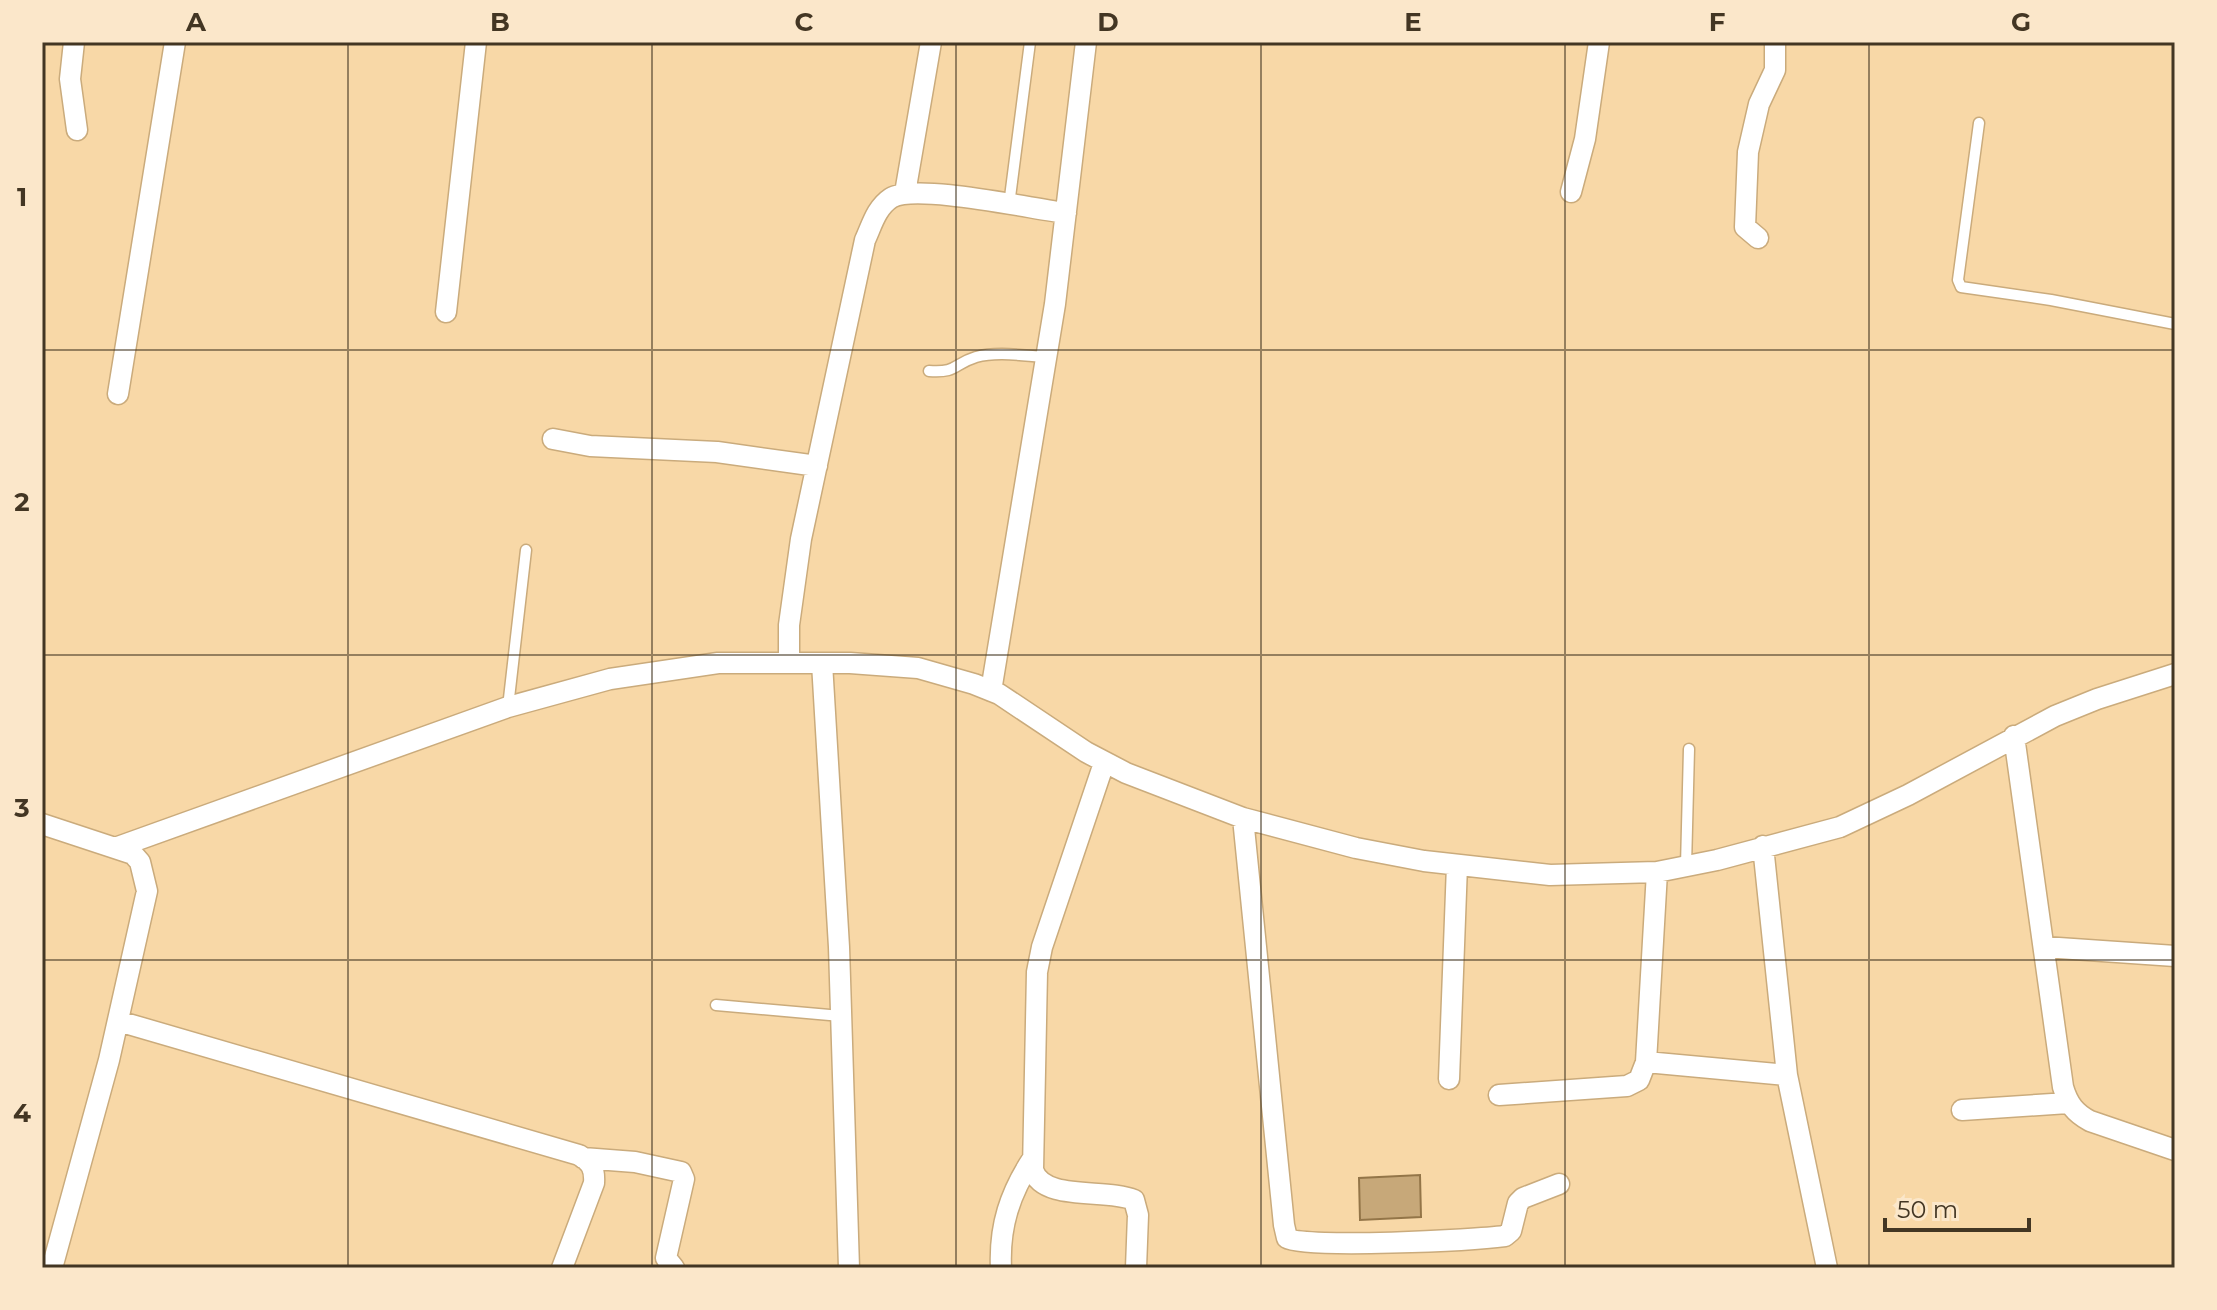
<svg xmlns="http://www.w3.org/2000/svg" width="2217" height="1310" viewBox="0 0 2217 1310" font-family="Montserrat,sans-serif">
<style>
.building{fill:#c7a879;stroke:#937548;stroke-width:2}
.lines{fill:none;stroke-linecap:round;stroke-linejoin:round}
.lane-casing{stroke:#caab7c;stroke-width:13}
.street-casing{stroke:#caab7c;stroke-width:23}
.lane{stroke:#fff;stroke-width:10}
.street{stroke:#fff;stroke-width:20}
.grid{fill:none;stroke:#433623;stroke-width:2;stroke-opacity:0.55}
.neatline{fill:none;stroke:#433623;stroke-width:3}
.grid-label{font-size:26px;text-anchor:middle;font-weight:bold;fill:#433623}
</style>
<rect width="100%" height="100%" fill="#f8d8a7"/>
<path class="building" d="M1420,1175L1421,1217L1360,1220L1359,1178Z"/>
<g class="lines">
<g class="lane-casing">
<path id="lane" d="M1979,123L1958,280L1961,287L2051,300L2175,324
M1009,205L1030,42
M929,371C958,373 953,364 976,357C998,351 1025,356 1047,357
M508,707L526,550
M1686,866L1689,749
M716,1005L841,1016"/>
</g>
<g class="street-casing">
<path id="street" d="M74,42L70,79L77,130
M1571,192L1585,139L1599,42
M905,193L931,42
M1758,238L1745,227L1748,152L1759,104L1775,70V42
M446,312L476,42
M118,394L175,42
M553,439L590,446L717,452L817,466
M789,663V625L801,539L865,240C872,225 876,208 891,198C916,183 1032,209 1066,213
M822,663L839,947L849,1268
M991,691L1055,304L1086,42
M2014,736L2063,1087C2068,1104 2075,1113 2090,1121L2175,1150
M1104,763L1042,947L1037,972L1033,1170C1043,1202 1107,1188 1134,1200L1138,1215L1136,1268
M1243,818L1284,1225L1287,1238C1305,1249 1475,1240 1505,1236L1511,1231L1518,1203L1523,1198L1559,1184
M42,824L133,854L140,862L147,891L109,1060L52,1268
M1763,846L1787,1075L1827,1268
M115,848L508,707L610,679L718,663H850L918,668L974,684L999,694L1086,752L1126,773L1243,818L1356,848L1424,861L1550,875L1657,872L1717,860L1840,827L1908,795L2055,716L2097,699L2175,674
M1657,872L1646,1062L1787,1075
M2044,947L2175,956
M118,1021L579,1155C591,1162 595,1168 594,1183L562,1268
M1449,1079L1457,865
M1499,1095L1627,1086L1639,1080L1646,1062
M1962,1110L2068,1103
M583,1158L635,1162L681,1172L684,1179L666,1258L674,1268
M1001,1268C999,1226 1010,1193 1033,1158"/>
</g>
<use href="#lane" class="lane"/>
<use href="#street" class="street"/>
</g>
<path class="grid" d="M348,42V1268M652,42V1268M956,42V1268M1261,42V1268M1565,42V1268M1869,42V1268M42,350H2175M42,655H2175M42,960H2175"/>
<rect width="2217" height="1310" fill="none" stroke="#fbe7ca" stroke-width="88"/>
<path d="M1885 1218v12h144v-12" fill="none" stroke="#433623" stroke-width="4"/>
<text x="1897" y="1218" font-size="24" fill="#433623" stroke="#fbe7ca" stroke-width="6" paint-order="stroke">50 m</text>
<rect x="44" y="44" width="2129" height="1222" class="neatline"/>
<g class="grid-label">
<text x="196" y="31">A</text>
<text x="500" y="31">B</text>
<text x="804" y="31">C</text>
<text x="1108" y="31">D</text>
<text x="1413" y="31">E</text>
<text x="1717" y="31">F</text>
<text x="2021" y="31">G</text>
<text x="22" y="206">1</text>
<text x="22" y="511">2</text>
<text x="22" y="817">3</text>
<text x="22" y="1122">4</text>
</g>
</svg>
